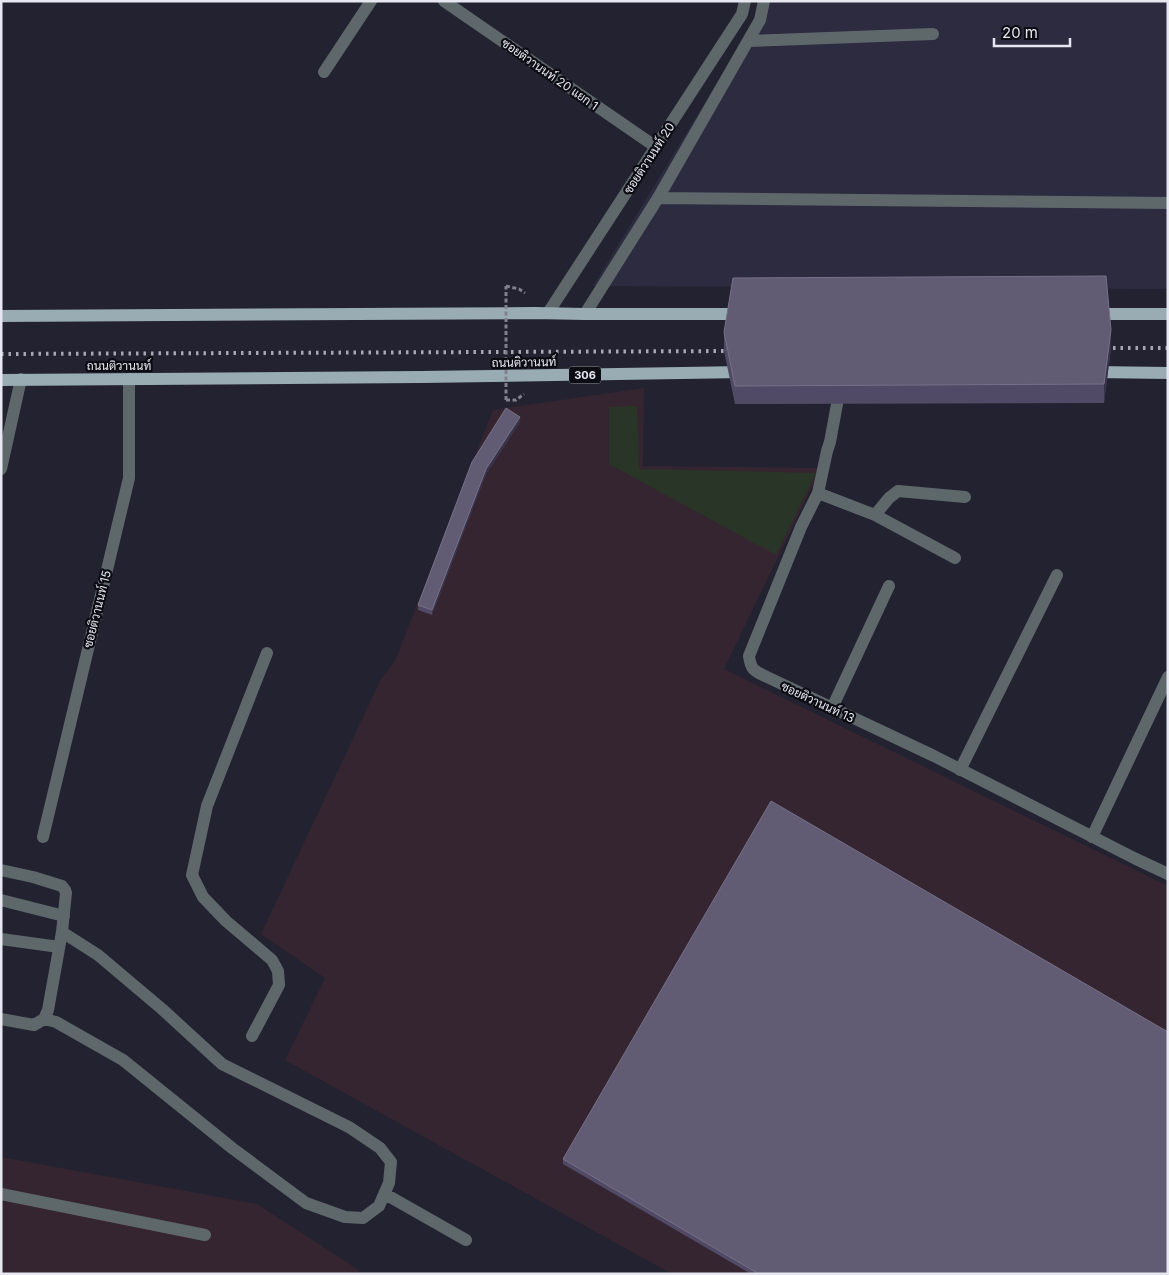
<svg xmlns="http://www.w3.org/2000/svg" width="1169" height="1275" viewBox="0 0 1169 1275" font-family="Inter,Sarabun,sans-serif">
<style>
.commercial{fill:#352530}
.built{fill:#2d2b40}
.green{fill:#293526}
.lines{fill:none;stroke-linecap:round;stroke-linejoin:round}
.path{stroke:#81818d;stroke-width:3;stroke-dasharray:4 2.5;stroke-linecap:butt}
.minor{stroke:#5e686b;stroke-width:12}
.major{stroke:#99acb3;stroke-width:12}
.rail{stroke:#a8a8b3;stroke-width:4;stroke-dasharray:2.5 5;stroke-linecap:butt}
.path-bridge{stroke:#81818d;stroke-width:3;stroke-dasharray:4 2.5;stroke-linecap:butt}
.wall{fill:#514a66}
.shaded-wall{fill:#38334a}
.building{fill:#615b74;stroke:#767188}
.labels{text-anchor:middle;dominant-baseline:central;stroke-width:4.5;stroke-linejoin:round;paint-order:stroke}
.shield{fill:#0c0c13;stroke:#a5a5ae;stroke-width:1}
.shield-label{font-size:11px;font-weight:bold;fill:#e7e7f1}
.street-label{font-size:12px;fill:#e7e7f1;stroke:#0c0c13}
</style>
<rect width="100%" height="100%" fill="#222231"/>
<path class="commercial" d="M644,388L643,466L821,468L724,669L1168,886V1274H672L285,1060L325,978L261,934L381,679L395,661L493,410Z
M1,1157L257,1204L359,1270L357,1274H1Z"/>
<path class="built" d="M760,1H1168V289L593,286L756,19Z"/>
<path class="green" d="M637,406L639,469L816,473L776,555L609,464V407Z"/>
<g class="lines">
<path class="path" d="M506,286L519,289L525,293
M506,400H516L524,394"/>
<path class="minor" d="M444,1L656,147
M748,41L933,34
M324,72L371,1
M658,198L1168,203
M548,313L742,14L745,1
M585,314L658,198L760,20L764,1
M840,388L830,442L827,451L818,493L801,527L749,656C751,671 755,671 767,677L934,756L1134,858L1168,874
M1,469L21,379
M818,493L875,515L955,558
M875,515L889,498L898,491L965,497
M832,708L889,586
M960,770L1057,575
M43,837L129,478V379
M1092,837L1168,677
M1,870L33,877L62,886L65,890L66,893L62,932L48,1010L44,1019L34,1025L1,1019
M1,900L64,916
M1,939L59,947
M44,1019L56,1022L123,1060L232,1148L306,1203L345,1217L363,1218L379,1206L389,1183L391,1162L380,1148L349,1127L222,1064L162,1009L98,955L62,932
M252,1036L279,985L278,971L272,960L226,921L203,897L192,875L207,806L267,653
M1,1194L205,1235
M385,1194L466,1240"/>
<path class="major" d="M1094,314H1168
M1,316L534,313L585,314H744
M1093,372L1168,373
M1,380L421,377L745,372"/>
<path class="rail" d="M1098,348H1168
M1,354L738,351"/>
<path class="path-bridge" d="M506,400V286"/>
</g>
<path class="wall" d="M724,332L1111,348L1104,403L735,404L724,351Z
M520,422L486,474L432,615L418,610V605L472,462Z
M563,1159L1168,1274H751L563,1164Z"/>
<path class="shaded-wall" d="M1111,330V348L1104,403V384Z
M520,417V422L486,474L432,615V610L486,469Z"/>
<path class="building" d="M1106,276L1111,330L1104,384L735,386L724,332L733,278Z
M506,408L520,417L486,469L432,610L418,605L472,462Z
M771,801L1168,1032V1274H759L563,1159Z"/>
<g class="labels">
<rect class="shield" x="569" y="366.5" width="32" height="17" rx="4"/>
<g class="shield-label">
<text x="585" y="375">306</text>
</g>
<g class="street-label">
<text transform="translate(550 74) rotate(35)">ซอยติวานนท์ 20 แยก 1</text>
<text transform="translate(649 158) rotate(-57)">ซอยติวานนท์ 20</text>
<text transform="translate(524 362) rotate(-1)">ถนนติวานนท์</text>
<text x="119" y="365">ถนนติวานนท์</text>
<text transform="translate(97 609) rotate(-76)">ซอยติวานนท์ 15</text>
<text transform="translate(818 702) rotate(25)">ซอยติวานนท์ 13</text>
</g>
</g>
<rect width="1169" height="1275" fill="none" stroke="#e7e7f1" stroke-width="5"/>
<path d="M994 38v8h76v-8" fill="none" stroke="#e7e7f1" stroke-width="2.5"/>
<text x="1002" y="38" font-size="15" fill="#e7e7f1" stroke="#0c0c13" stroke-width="4" paint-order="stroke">20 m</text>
</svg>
